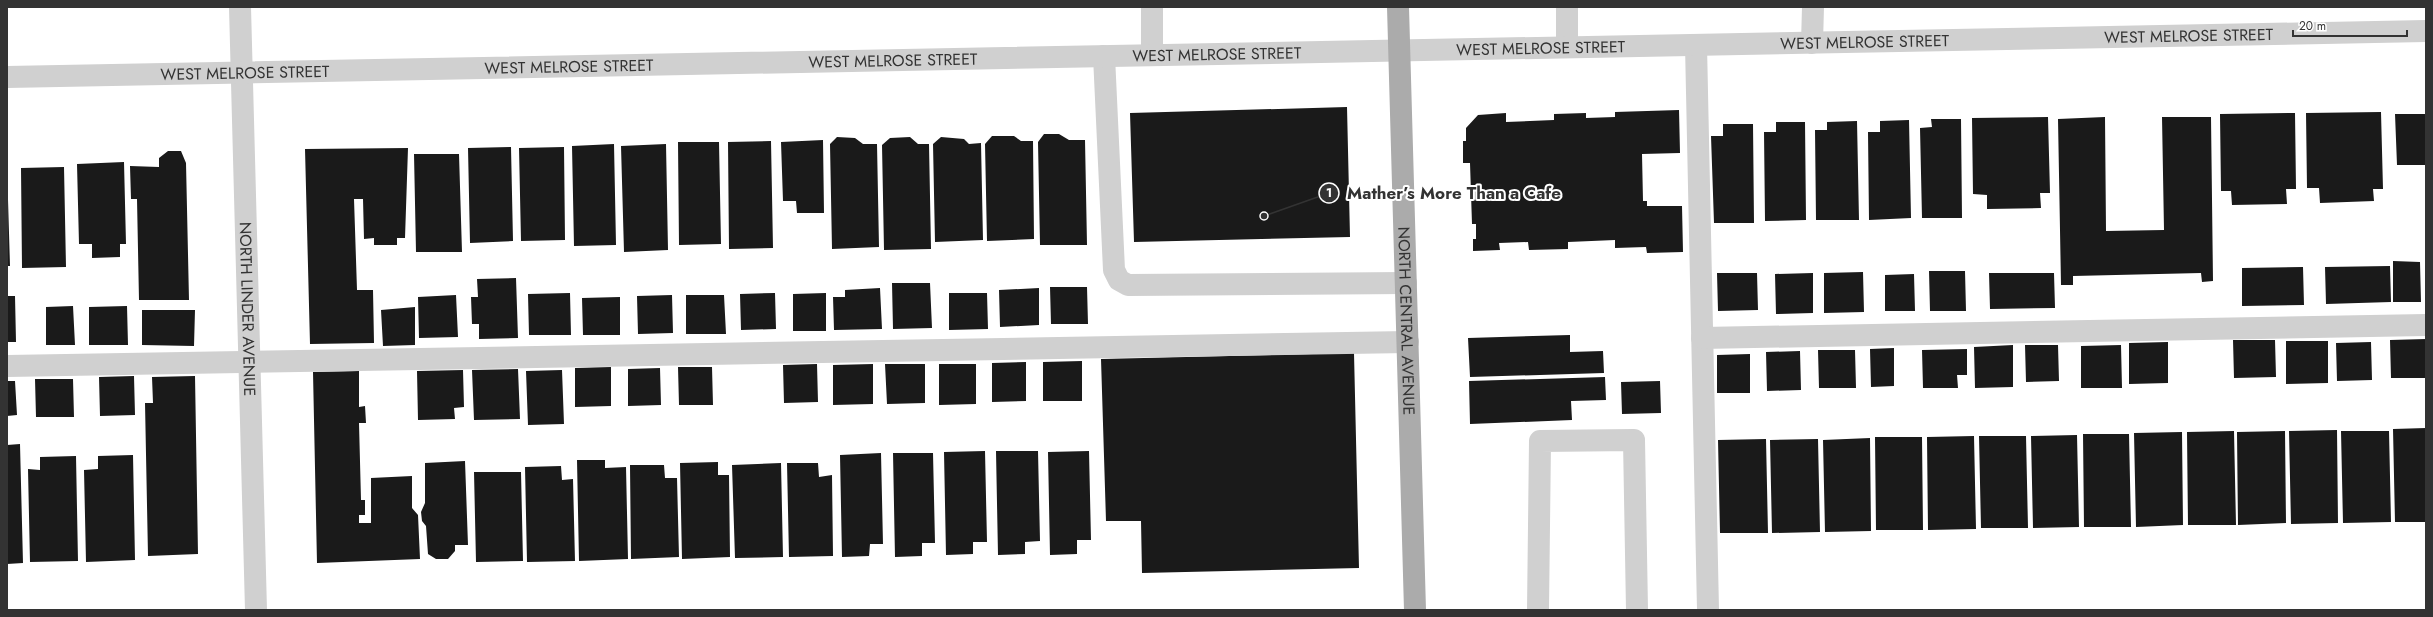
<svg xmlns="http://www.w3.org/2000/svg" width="2433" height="617" viewBox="0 0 2433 617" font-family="Jost,sans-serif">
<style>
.building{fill:#1a1a1a}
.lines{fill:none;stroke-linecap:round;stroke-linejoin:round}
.minor{stroke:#d0d0d0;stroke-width:22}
.major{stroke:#ababab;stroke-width:22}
.labels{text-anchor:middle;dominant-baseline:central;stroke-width:4;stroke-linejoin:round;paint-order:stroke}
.street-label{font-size:16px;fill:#333;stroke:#fff}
.leader{fill:none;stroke:#333;stroke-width:1.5}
.callout-dot{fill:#333;stroke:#fff;stroke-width:1.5}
.mark-label{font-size:12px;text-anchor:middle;font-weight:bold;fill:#fff}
.callout-label{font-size:17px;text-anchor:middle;font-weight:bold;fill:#333;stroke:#fff;stroke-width:4;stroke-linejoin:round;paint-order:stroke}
</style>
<rect width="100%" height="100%" fill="#fff"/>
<path class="building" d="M1347,107L1350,237L1134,242L1130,113Z
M1679,110L1680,153L1642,154L1643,201H1647V206H1682L1683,252L1647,253L1646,247L1615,248V240L1568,242V249L1529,250L1528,242L1499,243L1500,250L1473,251V239H1476V224H1472L1470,163H1463V141H1466V128L1478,115L1506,113V122L1554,120V114L1586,113V118L1615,117V112Z
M2381,112L2383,189H2373L2374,201L2320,203L2319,188H2307L2306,113Z
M2295,113L2296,189H2286L2287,204L2232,205L2231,191H2221L2220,114Z
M2395,114H2426V165H2397Z
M2048,117L2050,193H2040L2041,208L1987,209V195L1973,194L1972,118Z
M2105,117L2106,231L2164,230L2162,117H2211L2213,281L2202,282L2201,273L2073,276V285H2061L2058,119Z
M1931,119H1961L1962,218H1922L1920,128L1932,127Z
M1909,120L1911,218L1869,220L1868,132H1880V121Z
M1857,121L1859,220H1816L1815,130H1827V122Z
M1776,122H1805L1806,220L1765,221L1764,132H1776Z
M1723,124H1753L1754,223H1714L1711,136H1723Z
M1044,134H1059L1069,140H1085L1087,245H1040L1038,142Z
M992,136H1014L1021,141H1033L1034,239L987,241L985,144Z
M837,137L855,138L863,144H877L879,247L832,249L830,144Z
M910,137L918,144H929L931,249L884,250L882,145L890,138Z
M941,137L964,139L969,144L981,143L983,240L935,242L933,144Z
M823,140L824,213H797L796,201H783L781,142Z
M771,141L773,248L729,249L728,142Z
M678,142H719L721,244L679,245Z
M614,144L616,245L574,246L572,146Z
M666,144L668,250L624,252L621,146Z
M511,147L513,241L470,243L468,148Z
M564,147L565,240L521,241L519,148Z
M408,148L405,238H397V245H374V238L364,239L363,199H354L357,290H373L374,343L310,344L305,149Z
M168,151H181L186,163L189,300H139L137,199H131L130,166L159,167V158Z
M414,154H459L462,252H416Z
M124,162L126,244H120V257L92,258V244H79L77,164Z
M7,166L10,266H7Z
M64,167L66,267L22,268L21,168Z
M2393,261L2420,262L2421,302H2393Z
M2390,266L2391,302L2326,304L2325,267Z
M2303,267L2304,305L2242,306V268Z
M1929,271H1965L1966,311H1930Z
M1863,272L1864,312L1824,313V273Z
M1717,273H1757L1758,310L1718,311Z
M1813,273V313L1776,314L1775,274Z
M1989,273H2054L2055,308L1990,309Z
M1914,274L1915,311H1885V275Z
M516,278L518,338L479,339V324H472L471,297H478L477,279Z
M892,283H930L932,328L893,329Z
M1050,287H1087L1088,324H1051Z
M880,288L882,329L834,330L833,297H845V290Z
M1039,288V325L1000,327L999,290Z
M570,293L571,335H529L528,294Z
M775,293L776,329L741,330L740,294Z
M826,293V331H793V294Z
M949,293H987L988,329L949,330Z
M456,295L458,337L419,338L418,297Z
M672,295L673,333L638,334L637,296Z
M686,295H724L726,334H686Z
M7,296H15L16,342H7Z
M620,297V335H583L582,298Z
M73,306L75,345H46V307Z
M127,306L128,345H89V307Z
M415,307V345L383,346L381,310Z
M142,310H195L194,346L142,345Z
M1570,335V352L1603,351L1604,373L1470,377L1468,338Z
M2426,339V378H2391L2390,340Z
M2233,340H2275L2276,377L2234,378Z
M2286,341H2328V383L2286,384Z
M2168,342V383L2129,384V343Z
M2371,342L2372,380L2337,381L2336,343Z
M2013,345V387L1975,388L1974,347Z
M2025,345H2058L2059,381L2026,382Z
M2121,345L2122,388H2081V346Z
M1894,348V386L1871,387L1870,349Z
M1967,349V375H1957L1958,388H1923L1922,350Z
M1818,350H1855L1856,388H1819Z
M1800,351L1801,390L1767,391L1766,352Z
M1354,353L1359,568L1142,573L1141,521H1106L1101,359Z
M1750,354V393H1717V355Z
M1082,361V401H1043V362Z
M1026,362V401L992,402V363Z
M817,364L818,402L784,403L783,365Z
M873,364V404L833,405V365Z
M885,364H925V403L887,404Z
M939,364H976V404L939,405Z
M611,367V406L575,407V368Z
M678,367H712L713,405H679Z
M660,368L661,405L628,406V369Z
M518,369L520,419L474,420L472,370Z
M463,370L464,407L454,408L455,419L418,420L417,371Z
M562,370L564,424L528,425L526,371Z
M359,371V407L365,406L366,423H359L361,500H365V515H359V523H371V478L412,476V508L418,515L420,559L317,563L313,372Z
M134,376L135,415L100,416L99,377Z
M195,376L198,554L148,556L145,403H153L152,377Z
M1605,377L1606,400L1571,401L1572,420L1470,424L1469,381Z
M35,379H73L74,417H36Z
M7,381H15L17,415L7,416Z
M1660,381L1661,413L1622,414L1621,382Z
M2426,428V522H2395L2393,429Z
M2337,430L2338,523L2291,524L2289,431Z
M2234,431L2236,525H2188L2187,432Z
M2285,431L2286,523L2238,525L2237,432Z
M2341,431H2389L2391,522L2343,523Z
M2182,432L2183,525L2136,527L2134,433Z
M2083,434H2129L2131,527H2084Z
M2077,435L2079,527L2033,528L2031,436Z
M1974,436L1976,529L1928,530L1927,437Z
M1979,436H2026L2028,528H1981Z
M1875,437H1922L1923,530H1876Z
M1870,438L1871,531L1825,532L1823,440Z
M1766,439L1768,533H1720L1718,440Z
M1818,439L1820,532L1772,533L1770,440Z
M20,444L23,563L7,564V445Z
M985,451L987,542H973V554L946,555L944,452Z
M996,451H1038L1040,541L1025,542V554L998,555Z
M1089,451L1091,540H1077V554L1050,555L1048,452Z
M881,453L883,544H870L869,556L842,557L840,455Z
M893,453H933L935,543H922V556L895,557Z
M133,455L135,560L86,562L84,470L98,469V456Z
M76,456L78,561L30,562L28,469L40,470V457Z
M577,460H605V468L626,467L628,559L579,561Z
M465,461L468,545H455V551L448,559H436L428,554L426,526L422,521L421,512L425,503V463Z
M718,462V475H729L730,557L682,559L680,463Z
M781,463L783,557L735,558L732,465Z
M787,463H818L819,477L832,475L833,556L789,557Z
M630,465H664L665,478H677L679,557L631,559Z
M561,466L562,480L573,479L575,561L527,562L525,467Z
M474,472H521L523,561L476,562Z"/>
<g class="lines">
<g class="minor">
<path id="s1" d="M240,7L256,610"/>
<path d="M1567,7V47"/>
<path d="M1812,43L1813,7"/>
<path d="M1696,45L1708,610"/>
<path d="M1152,55V7"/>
<path d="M1104,56L1114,270L1119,280L1128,285L1406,283"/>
<path id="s2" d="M7,77L2426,31"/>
<path d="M1702,338L2426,325"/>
<path d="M7,366L1408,342"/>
<path d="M1538,610L1540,441L1634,440L1637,610"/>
</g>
<path class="major" id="s3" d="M1398,7L1415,610"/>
</g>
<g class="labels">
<g class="street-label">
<text stroke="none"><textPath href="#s2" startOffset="2182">WEST MELROSE STREET</textPath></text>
<text stroke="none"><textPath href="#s2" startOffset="1858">WEST MELROSE STREET</textPath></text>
<text stroke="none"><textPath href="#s2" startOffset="1534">WEST MELROSE STREET</textPath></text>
<text stroke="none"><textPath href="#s2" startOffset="1210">WEST MELROSE STREET</textPath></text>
<text stroke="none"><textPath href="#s2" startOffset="886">WEST MELROSE STREET</textPath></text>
<text stroke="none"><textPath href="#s2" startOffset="562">WEST MELROSE STREET</textPath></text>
<text stroke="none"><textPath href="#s2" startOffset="238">WEST MELROSE STREET</textPath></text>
<text stroke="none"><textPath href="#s1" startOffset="302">NORTH LINDER AVENUE</textPath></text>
<text stroke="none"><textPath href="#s3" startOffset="314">NORTH CENTRAL AVENUE</textPath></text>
</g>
</g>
<path class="leader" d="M1264 216L1329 193"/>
<g class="callout-dot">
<circle cx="1264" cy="216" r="4"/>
<circle cx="1329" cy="193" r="10"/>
</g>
<g class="mark-label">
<text x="1329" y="197">1</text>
</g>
<g class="callout-label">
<text x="1454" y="199">Mather’s More Than a Cafe</text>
</g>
<rect width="2433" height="617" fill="none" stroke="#333333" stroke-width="16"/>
<path d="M2293 30v6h114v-6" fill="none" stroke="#333333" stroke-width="2"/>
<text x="2299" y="30" font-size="12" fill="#333333" stroke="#ffffff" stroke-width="3" paint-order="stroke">20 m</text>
</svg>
